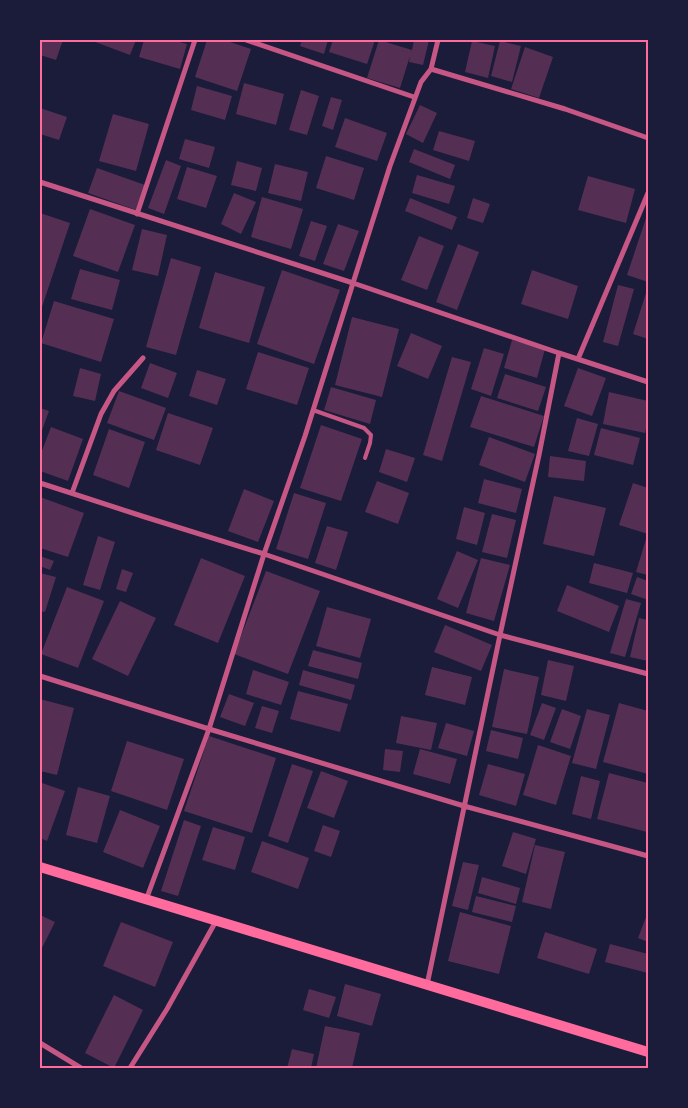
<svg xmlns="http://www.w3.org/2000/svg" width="688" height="1108" viewBox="0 0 688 1108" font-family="Poppins,sans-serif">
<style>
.building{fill:#542f53}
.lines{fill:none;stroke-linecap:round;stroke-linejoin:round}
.service{stroke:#c65784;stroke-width:4}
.minor{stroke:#c65784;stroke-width:5}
.secondary{stroke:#ff6b9d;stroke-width:10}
.neatline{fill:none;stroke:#ff6b9d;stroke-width:2}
</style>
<rect width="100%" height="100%" fill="#1b1b3a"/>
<path class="building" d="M40,40H63L56,60L40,55Z
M90,40H136L130,55Z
M144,40H172L187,44L180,69L139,57Z
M207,40H224L251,49L237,91L195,77Z
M302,40H328L324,54L300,46Z
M333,40H375L367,64L329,52Z
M379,40L412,50L414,40H429L423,65L409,62L410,56L400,88L367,78Z
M472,41L495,46L488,78L465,72Z
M500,41L521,46L512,82L491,76Z
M525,47L553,57L539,98L511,89Z
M244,83L284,94L276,125L236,114Z
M197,86L232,96L225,120L191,110Z
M301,90L319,96L307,135L289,130Z
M331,97L342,100L333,130L322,126Z
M420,105L437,113L423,143L406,134Z
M40,108L67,117L59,140L40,134Z
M113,114L149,124L136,171L99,161Z
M345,118L387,133L377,161L335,147Z
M439,131L475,141L469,161L433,150Z
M185,139L215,147L209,168L179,159Z
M414,149L455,165L450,179L409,162Z
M326,156L364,168L354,200L316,188Z
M166,160L181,166L164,214L148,208Z
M237,161L262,168L256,191L231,185Z
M275,164L308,172L301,201L268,193Z
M187,167L217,176L206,208L177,199Z
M97,168L145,185L136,210L88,193Z
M417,175L455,186L449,204L412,193Z
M588,176L635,189L626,223L578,210Z
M234,193L256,202L241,234L221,224Z
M262,197L303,209L291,249L251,237Z
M410,198L457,217L452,230L405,211Z
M473,198L490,204L483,223L467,218Z
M90,209L135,225L118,272L73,256Z
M648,212V282L627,275Z
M40,213L70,223L42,307H40Z
M311,221L327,226L315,261L299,256Z
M338,224L359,231L344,271L323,264Z
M142,229L167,235L158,276L132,270Z
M419,236L444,246L427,290L401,280Z
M458,244L479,252L457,310L436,302Z
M171,258L201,267L176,355L146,347Z
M80,269L120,280L112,310L71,299Z
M282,270L340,290L314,364L257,344Z
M532,270L578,286L568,319L521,304Z
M215,272L265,287L249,343L199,328Z
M618,285L634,289L618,346L603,342Z
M646,293H648V339L633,334Z
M54,301L114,319L101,362L41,343Z
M352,317L399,329L382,397L335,385Z
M411,333L442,346L428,379L397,366Z
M512,340L545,349L537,378L504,368Z
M484,348L504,354L491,396L471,389Z
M258,352L309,368L297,405L246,389Z
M452,357L471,362L442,461L423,455Z
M150,363L177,373L168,398L141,388Z
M80,368L101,374L95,401L73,396Z
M578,368L606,378L592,416L564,406Z
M197,370L226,379L217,405L189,396Z
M505,374L546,387L538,411L497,398Z
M331,387L376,400L370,424L324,410Z
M119,391L166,408L154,440L107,423Z
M609,392L648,401V420L645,433L603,424Z
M481,396L544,416L534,447L470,427Z
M40,408L49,411L40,436Z
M168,413L213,428L200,465L156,450Z
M577,418L598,424L589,456L568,451Z
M321,425L362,439L341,501L300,488Z
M51,427L83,439L68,481L40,471V456Z
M601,428L640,438L633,465L594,455Z
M109,429L145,442L129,488L93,475Z
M489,437L535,454L525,482L479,465Z
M386,449L415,458L407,482L379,472Z
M550,456L586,461L584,481L548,477Z
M484,479L522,489L516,513L478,503Z
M377,481L409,493L398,524L365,512Z
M633,483L648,488V534L619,525Z
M244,489L274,501L258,542L228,531Z
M294,493L326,503L308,559L276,549Z
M554,496L606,508L594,556L543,544Z
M40,497L84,513L68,557L40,548Z
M464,507L485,513L477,545L456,539Z
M492,514L516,520L507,558L482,552Z
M327,526L348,532L336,570L315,563Z
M98,536L115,542L100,590L83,585Z
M646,539L648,540V575L636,572Z
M457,551L478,560L458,608L437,599Z
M40,556L54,561L50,570L40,566Z
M201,558L245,576L218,643L174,625Z
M481,558L510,565L494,621L466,613Z
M594,563L633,573L627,593L589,583Z
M122,569L133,573L126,592L116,589Z
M266,571L320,591L288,674L234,654Z
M40,573L56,577L45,612L40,611Z
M637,577L648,581V600L631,594Z
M567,585L619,606L609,632L557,611Z
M67,587L104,601L78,668L41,654Z
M626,599L641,603L625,657L610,653Z
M120,601L156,618L128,676L92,659Z
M327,607L371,619L360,658L316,646Z
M639,618L648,620V661L630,657Z
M445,625L492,645L481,671L434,652Z
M313,650L362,663L358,679L308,666Z
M548,660L574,666L566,701L541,695Z
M432,667L472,677L465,705L425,695Z
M504,669L539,677L527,734L492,727Z
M253,670L289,682L281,705L246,694Z
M303,670L355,685L351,700L299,685Z
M298,691L348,704L340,732L290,719Z
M229,694L254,703L245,726L220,717Z
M40,699L74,708L57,775L40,771Z
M542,703L556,708L544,740L530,735Z
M619,703L648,711V774L603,762Z
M262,706L279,711L272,733L255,728Z
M562,709L581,716L570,749L550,742Z
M587,709L610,715L596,769L572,763Z
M401,716L437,723L431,750L396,743Z
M446,723L474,731L467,756L438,748Z
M491,730L523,738L518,759L486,751Z
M209,736L276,758L252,833L184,811Z
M127,741L184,759L167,810L111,791Z
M538,745L571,756L556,805L523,795Z
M385,749L403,751L400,772L383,770Z
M420,749L457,759L450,784L413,774Z
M292,764L313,771L288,843L268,836Z
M488,764L525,774L516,806L479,795Z
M321,771L348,781L334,818L307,808Z
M609,773L648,783L647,832L597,819Z
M581,776L600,781L591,819L572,814Z
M42,783L65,791L47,841L40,838V790Z
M78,787L110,796L97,843L66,835Z
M120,810L160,826L143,868L103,852Z
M184,820L201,826L178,896L161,891Z
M323,825L340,831L331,857L314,851Z
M213,827L245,837L235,870L202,860Z
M513,832L536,839L526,874L502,866Z
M262,841L309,858L298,889L251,872Z
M535,845L565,852L551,909L522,902Z
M463,862L479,865L468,910L452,906Z
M482,877L520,888L516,904L478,893Z
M476,896L516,906L512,922L472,912Z
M460,912L511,926L499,974L448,961Z
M648,912V942L638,938Z
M40,915L55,922L40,952Z
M121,922L173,942L155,987L103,966Z
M545,932L597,949L589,974L537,958Z
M610,944L648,954V973L605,962Z
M345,984L381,994L372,1026L337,1016Z
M309,989L336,997L329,1018L303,1010Z
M114,995L143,1010L114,1068L85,1053Z
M325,1026L360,1033L352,1068H316Z
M292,1049L314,1054L311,1068H287Z"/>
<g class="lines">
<path class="service" d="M313,410L364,428L371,435L370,443L365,458"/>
<path class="minor" d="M246,40L414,97
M431,69L565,109L648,138
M40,182L353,283L390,166L421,82L431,69L438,40
M137,214L195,40
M578,359L648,193
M648,382L559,353L539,455L500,635L648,674
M40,483L145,517L264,554L209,729L146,900
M72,493L101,414L114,391L143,358
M40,676L209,729L464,806L648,856
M427,985L500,635L264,554L305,436L353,283L559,353
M40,1043L81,1068
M130,1068L167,1009L216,921"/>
<path class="secondary" d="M40,867L648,1052"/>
</g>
<rect width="688" height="1108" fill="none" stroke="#1b1b3a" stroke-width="82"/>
<rect x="41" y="41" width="606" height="1026" class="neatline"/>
</svg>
